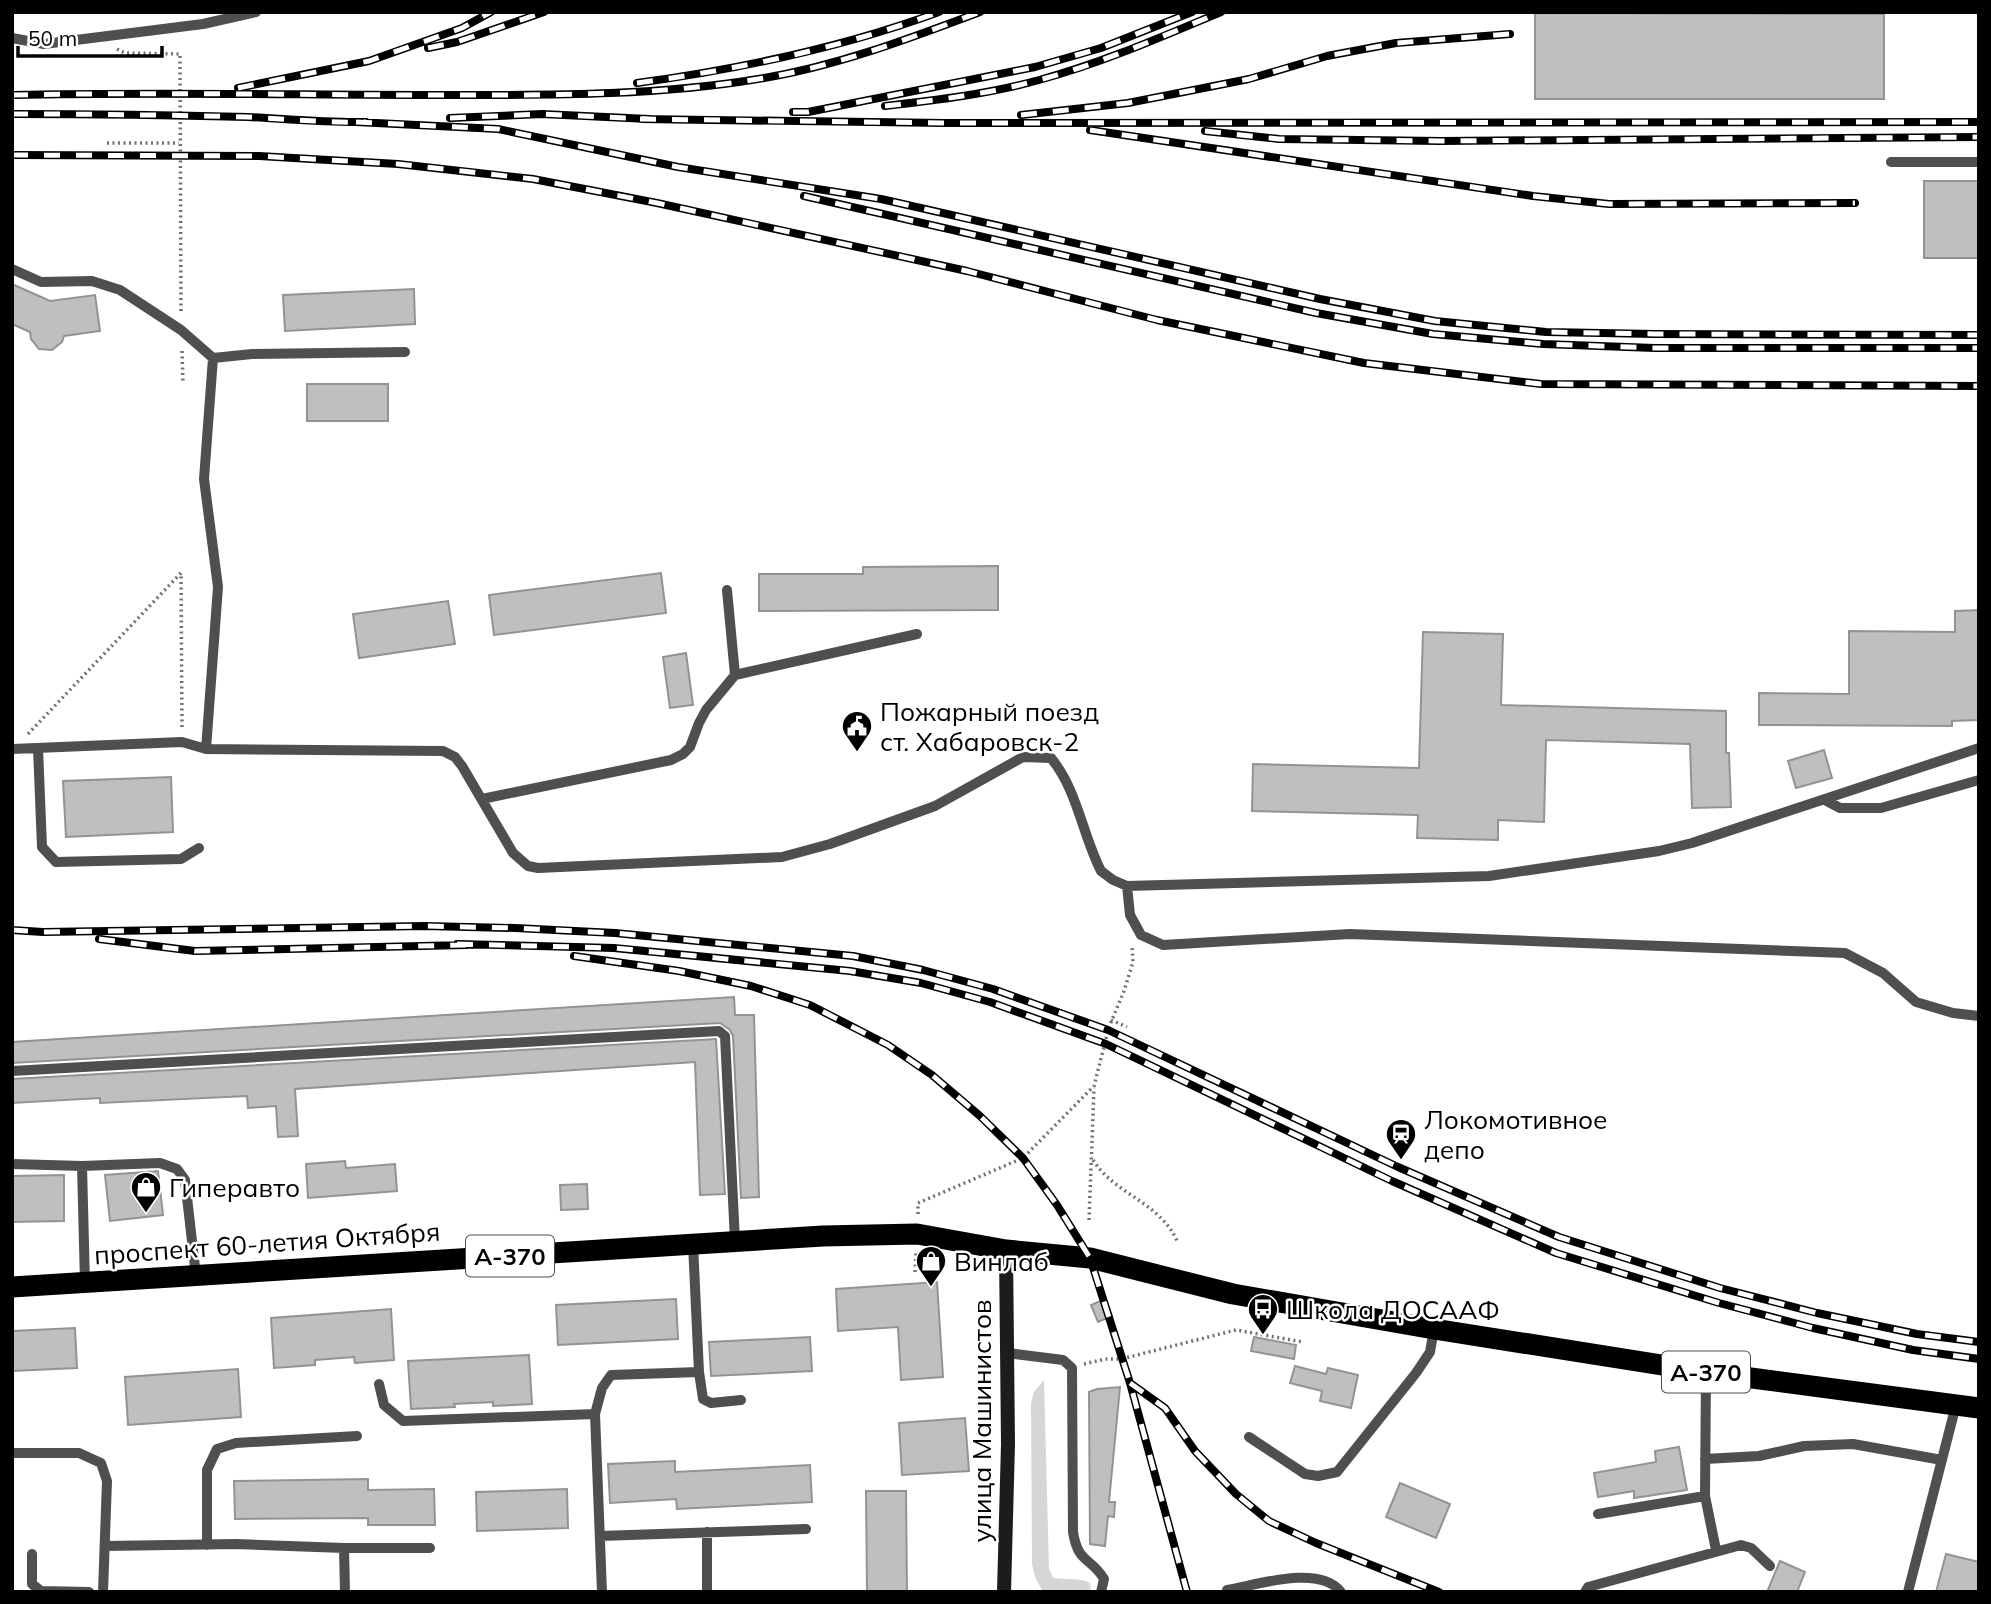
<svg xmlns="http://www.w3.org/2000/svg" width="1991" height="1604" viewBox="0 0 1991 1604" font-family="Mulish,sans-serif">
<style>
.green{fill:#d6d6d6}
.building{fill:#bfbfbf;stroke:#939393;stroke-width:2}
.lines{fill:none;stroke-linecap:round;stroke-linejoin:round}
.path{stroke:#717171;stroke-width:3.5;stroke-dasharray:2 3.5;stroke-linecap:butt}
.lane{stroke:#4f4f4f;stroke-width:10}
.secondary{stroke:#1c1c1c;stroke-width:14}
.highway{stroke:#000;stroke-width:21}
.rail-casing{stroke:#000;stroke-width:8}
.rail{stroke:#fff;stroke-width:5;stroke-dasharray:16;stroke-linecap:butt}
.labels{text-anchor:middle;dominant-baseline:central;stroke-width:5;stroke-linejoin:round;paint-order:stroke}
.shield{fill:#fff;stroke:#4c4c4c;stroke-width:2}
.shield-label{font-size:24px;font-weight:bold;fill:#000}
.poi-label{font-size:26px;fill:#000;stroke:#fff;text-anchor:start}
.street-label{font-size:26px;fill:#000;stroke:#fff}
</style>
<rect width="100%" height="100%" fill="#fff"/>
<path class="green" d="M1044,1380L1049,1568L1053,1578L1083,1580L1090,1583L1091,1592H1043L1035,1577L1032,1564L1031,1403L1034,1392Z"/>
<path class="building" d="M1535,13L1884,14V99H1535Z
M1924,181H1979V258H1924Z
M12,284L50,301L95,295L100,331L64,336L62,342L52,350L39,349L31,339L30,332L12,324Z
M414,289L415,324L285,331L283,295Z
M307,384H388V421H307Z
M998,566V610L759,611V574H863V567Z
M661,573L666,613L494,635L489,595Z
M448,601L455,644L359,658L353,614Z
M1979,610V720L1952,721V726L1759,725V693L1849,694V631L1955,632V611Z
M1423,632L1503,634L1501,705L1726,711V753H1729L1731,807L1692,808L1690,744L1546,740L1544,822L1498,820V840L1417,838L1418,815L1252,811L1253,764L1419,768Z
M686,653L693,705L670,708L663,657Z
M1824,750L1832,778L1796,788L1788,761Z
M171,777L173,832L66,837L63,781Z
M734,997L735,1015H754L759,1197L741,1198L733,1036L730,1030L720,1023L12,1063V1042Z
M716,1039L725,1194L700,1195L695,1062L295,1089L298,1136L278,1137L276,1106L248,1108L247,1096L100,1103V1098L12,1103V1079Z
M345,1161L346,1168L395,1164L397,1191L308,1198L306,1164Z
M158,1171L163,1215L110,1221L105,1175Z
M64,1175V1221L12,1222V1176Z
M587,1184L588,1209L561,1210L560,1185Z
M937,1282L943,1377L901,1380L898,1327L838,1331L836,1289Z
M676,1299L678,1339L558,1345L556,1305Z
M1105,1299L1112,1316L1098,1322L1091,1305Z
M391,1309L394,1360L355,1363L354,1357L315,1360V1365L274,1368L271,1318Z
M75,1328L77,1368L12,1371V1331Z
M810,1337L812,1371L711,1376L709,1342Z
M1254,1337L1296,1345L1294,1359L1251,1351Z
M529,1355L532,1404L493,1406V1402L454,1404L455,1407L411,1409L408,1361Z
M1295,1366L1326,1374L1328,1368L1358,1375L1351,1408L1320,1401L1322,1391L1290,1383Z
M238,1369L241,1417L128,1425L125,1377Z
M1120,1387L1109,1502H1115L1114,1517L1108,1516L1105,1546L1090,1544L1089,1392L1097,1389Z
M965,1418L969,1471L902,1475L899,1423Z
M1679,1447L1687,1490L1634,1498V1491L1598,1497L1594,1473L1656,1462L1655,1451Z
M675,1461V1472L810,1465L812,1502L677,1509L676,1499L610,1503L608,1464Z
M368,1479V1490L434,1489L435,1525H368V1518L235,1519L234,1481Z
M1400,1483L1450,1504L1436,1538L1386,1517Z
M567,1489L568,1528L477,1531L476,1492Z
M866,1491H906L907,1592H867Z
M1946,1554L1979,1562V1592H1936Z
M1780,1561L1805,1572L1797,1592H1767Z"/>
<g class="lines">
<path class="path" d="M117,49L125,53L180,54L181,312
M107,143H179
M182,351L183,384
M28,734L181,573L182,728
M1111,1020L1127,1027
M1093,1160C1115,1195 1161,1202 1178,1243
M918,1214V1203L1023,1158L1094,1086L1109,1027L1124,991L1133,962L1132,945
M1089,1220L1094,1088
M915,1272L916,1253
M1084,1364L1105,1359H1121L1236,1330L1303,1342"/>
<path class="lane" d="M12,38L44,44L203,24L256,12
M1891,162H1979
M12,269L41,282L92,281L120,290L181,330L213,358L252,354L405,352
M727,590L735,675
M38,748L42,847L56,862L181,859L199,848
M12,749L182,742L206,749L443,751L455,757L462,766L513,853L528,866L538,868L782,857L830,844L935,806L1023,757L1051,758C1078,791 1082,834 1101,871L1113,880L1127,886L1489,876L1659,851L1692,843L1979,748
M206,749L218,587L204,479L213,358
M482,799L671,760L683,754L690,747L699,723L706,710L735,675L917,634
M1825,800L1840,808H1881L1979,780
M1127,886L1130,915L1141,935L1163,945L1350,934L1845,953L1883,973L1916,1002L1953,1013L1979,1016
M12,1071L719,1031L725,1036L735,1241
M12,1164L82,1166L160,1163L177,1169L185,1180L196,1276
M82,1166L85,1283
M1007,1353L1063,1360L1072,1368L1073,1532C1078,1564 1091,1557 1104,1579L1101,1592
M699,1372L703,1399L711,1403L741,1400
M1706,1372L1705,1496L1716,1550
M379,1384L384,1405L403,1421L595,1414L602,1592
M595,1414L602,1388L611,1375L699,1372L693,1244
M1249,1437L1305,1474L1318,1476L1337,1472L1416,1373L1430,1352L1434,1329
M12,1453H79L101,1463L107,1481L103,1592
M1705,1459L1759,1456L1804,1446L1853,1444L1942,1460
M1598,1514L1705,1496
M707,1532V1592
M600,1536L806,1529
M207,1545V1470L217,1449L236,1443L357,1436
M105,1546L236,1544L344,1548
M32,1554V1584L41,1591L89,1592
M1227,1590C1257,1585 1319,1564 1341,1592
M345,1592L344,1548H430
M1585,1592L1588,1587L1741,1545L1751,1548L1770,1566
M1908,1592L1956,1405"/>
<path class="secondary" d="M1004,1592L1008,1444L1006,1250"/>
<path class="highway" d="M12,1287L823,1236L917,1234L1006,1250L1090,1258L1233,1294L1434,1329L1706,1372L1979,1408"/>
<g class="rail-casing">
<path id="rail" d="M428,48L457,42L544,12
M637,83C740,69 841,48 939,12
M238,88L369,61L462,28L491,12
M12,95C157,92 302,95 446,95C550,95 655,96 758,79C834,67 908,39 980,12
M885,106C937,100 989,94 1039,80C1102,63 1161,37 1221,12
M793,112H808L1035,67L1101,48L1192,12
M12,114C91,114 170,115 248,117C288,119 327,123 366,122
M1021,115L1128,103L1249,79L1327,56L1396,43L1510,34
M450,118L542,114L649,119
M640,119L945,123L1979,122
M356,122L498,129L678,167L881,199L1320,299L1435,321L1546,332L1655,334L1979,335
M1090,130L1533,196L1609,204L1855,203
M1205,131L1279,139L1441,141L1979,137
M12,155L259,156L398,164L533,179L657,203L967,271L1157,320L1364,363L1541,384L1979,386
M804,196L1316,313L1433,334L1543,344L1655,348H1979
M12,930L43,932L425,926L515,928L615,933L853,956L923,970L993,989L1108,1030L1398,1167L1559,1237L1720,1288L1817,1313L1917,1334L1979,1342
M99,939L195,951L466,945
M457,944L614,948L850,971L921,983L990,1002L1106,1044L1392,1181L1556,1253L1719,1303L1813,1328L1913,1350L1979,1359
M574,956L679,971L751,986L810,1005L888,1045L932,1075L980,1116L1023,1158L1057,1205L1090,1258L1130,1383L1187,1592
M1130,1383L1165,1408L1195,1451L1236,1494L1269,1521L1316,1543L1439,1592"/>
</g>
<use href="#rail" class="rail"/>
</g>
<defs>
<g id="civic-pin" transform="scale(1.575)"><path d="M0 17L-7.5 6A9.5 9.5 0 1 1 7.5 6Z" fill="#000" stroke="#fff"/><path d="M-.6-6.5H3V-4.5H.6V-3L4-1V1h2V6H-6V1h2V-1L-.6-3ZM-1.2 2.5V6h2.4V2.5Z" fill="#fff"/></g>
<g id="station-pin" transform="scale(1.575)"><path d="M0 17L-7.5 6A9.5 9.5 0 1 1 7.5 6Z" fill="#000" stroke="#fff"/><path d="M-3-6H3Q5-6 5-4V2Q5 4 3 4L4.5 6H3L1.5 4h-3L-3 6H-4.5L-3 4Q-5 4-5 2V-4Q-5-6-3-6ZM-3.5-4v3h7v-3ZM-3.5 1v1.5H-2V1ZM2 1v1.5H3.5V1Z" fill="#fff"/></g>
<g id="shop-pin" transform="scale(1.575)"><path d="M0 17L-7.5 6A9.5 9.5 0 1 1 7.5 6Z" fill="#000" stroke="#fff"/><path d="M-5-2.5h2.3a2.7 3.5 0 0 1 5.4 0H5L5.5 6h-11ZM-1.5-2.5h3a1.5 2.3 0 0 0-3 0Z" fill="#fff"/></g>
<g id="bus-pin" transform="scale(1.575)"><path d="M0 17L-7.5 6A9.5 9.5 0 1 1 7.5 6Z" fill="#000" stroke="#fff"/><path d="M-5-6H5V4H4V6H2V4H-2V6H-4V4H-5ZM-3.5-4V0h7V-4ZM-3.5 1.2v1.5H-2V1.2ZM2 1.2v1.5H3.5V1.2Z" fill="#fff"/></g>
</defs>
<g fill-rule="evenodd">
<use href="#civic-pin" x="857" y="726"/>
<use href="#station-pin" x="1401" y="1134"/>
<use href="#shop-pin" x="146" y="1187"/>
<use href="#shop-pin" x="931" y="1261"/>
<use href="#bus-pin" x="1263" y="1309"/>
</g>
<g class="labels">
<g class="shield">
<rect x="466" y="1235.5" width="88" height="41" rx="5"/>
<rect x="1662" y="1351.5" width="88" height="41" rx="5"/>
</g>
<g class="shield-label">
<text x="510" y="1256">А-370</text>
<text x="1706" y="1372">А-370</text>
</g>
<g class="poi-label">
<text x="880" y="711">Пожарный поезд<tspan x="880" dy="30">ст. Хабаровск-2</tspan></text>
<text x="1424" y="1119">Локомотивное<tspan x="1424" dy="30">депо</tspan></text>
<text x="169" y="1187">Гиперавто</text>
<text x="954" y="1261">Винлаб</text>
<text x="1286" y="1309">Школа ДОСААФ</text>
</g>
<g class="street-label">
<text transform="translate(267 1243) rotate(-4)">проспект 60-летия Октября</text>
<text transform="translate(981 1421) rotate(-90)">улица Машинистов</text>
</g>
</g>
<rect width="1991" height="1604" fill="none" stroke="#000000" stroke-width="28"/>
<path d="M18 46v10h144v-10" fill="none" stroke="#000000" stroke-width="3.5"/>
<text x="28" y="46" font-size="21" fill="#000000" stroke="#ffffff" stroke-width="5" paint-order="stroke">50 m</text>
</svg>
